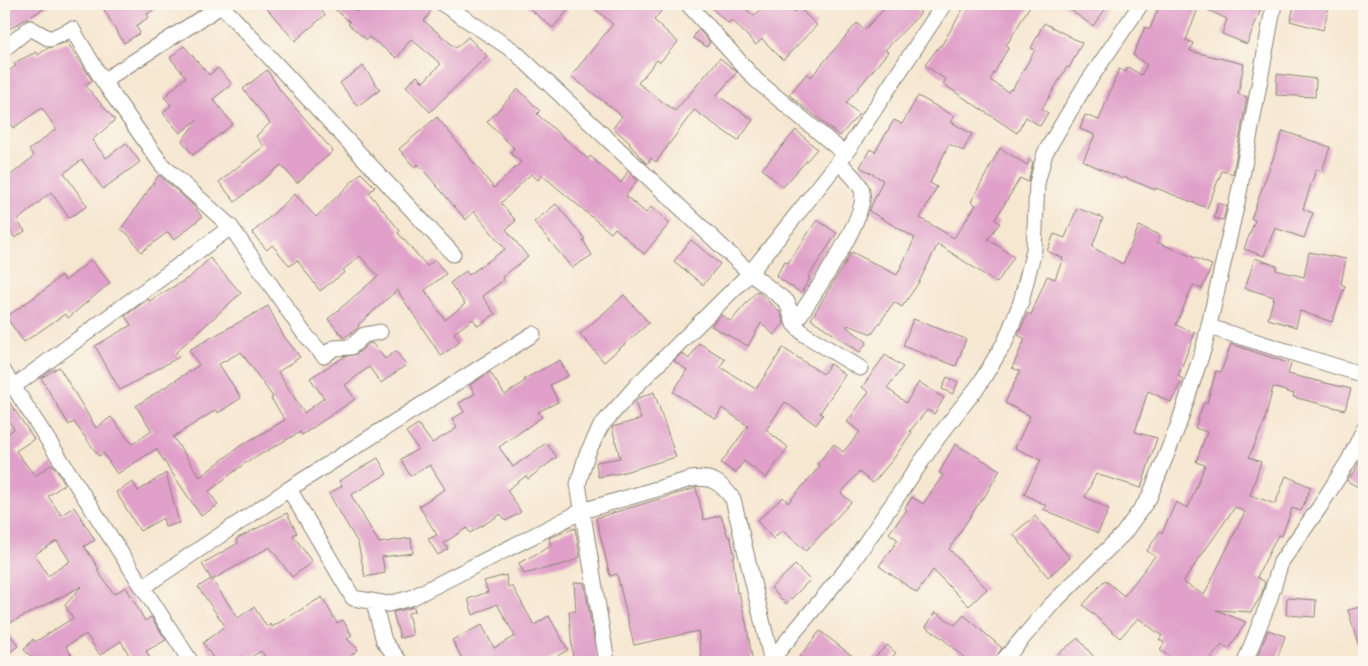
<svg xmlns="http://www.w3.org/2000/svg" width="1368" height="666" viewBox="0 0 1368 666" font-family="'Sorts Mill Goudy',serif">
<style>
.building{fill:#e0a0c9;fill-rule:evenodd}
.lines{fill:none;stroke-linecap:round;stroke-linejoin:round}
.minor-casing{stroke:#898276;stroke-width:17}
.minor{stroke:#fff;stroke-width:15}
</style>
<rect width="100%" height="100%" fill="#fbf7ec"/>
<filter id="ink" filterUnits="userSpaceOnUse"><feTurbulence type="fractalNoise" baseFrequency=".02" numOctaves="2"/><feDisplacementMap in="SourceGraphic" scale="10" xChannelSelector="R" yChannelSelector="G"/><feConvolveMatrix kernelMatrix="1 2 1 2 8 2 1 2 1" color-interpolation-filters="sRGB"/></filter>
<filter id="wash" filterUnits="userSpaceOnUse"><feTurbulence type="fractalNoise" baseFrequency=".0096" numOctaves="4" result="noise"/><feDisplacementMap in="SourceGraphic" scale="20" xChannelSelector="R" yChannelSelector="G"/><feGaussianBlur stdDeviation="1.12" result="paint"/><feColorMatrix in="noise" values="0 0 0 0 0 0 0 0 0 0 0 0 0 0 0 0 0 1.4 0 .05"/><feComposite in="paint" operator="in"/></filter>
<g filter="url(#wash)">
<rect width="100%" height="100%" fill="#f6e7d1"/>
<g id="blocks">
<path class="building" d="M4,4H52L4,32Z
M109,4H162L147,14L149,17L136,26L140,33L124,43L103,8Z
M263,4H316L325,15L295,41Z
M329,4H348L357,12L364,4H421L431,11L424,21L456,48L468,37L487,56L430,112L406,86L417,76L423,82L441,64L411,39L397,58L369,37L367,40L348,24L350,22Z
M524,4H573L553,28Z
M589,4H667L654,20L678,42L660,62L657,60L638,83L675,111L720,58L737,72L717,95L753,120L738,141L694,110L656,162L651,158L647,164L629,144L630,143L613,128L622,116L571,76L613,24Z
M707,4H740L754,16L766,4H787L795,12L799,8L817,25L783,60L762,39L756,45L732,20L728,23Z
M889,4H912L921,13L885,50L888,52L846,103L859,114L840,136L789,95L807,73L811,77L857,23L864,30Z
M966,4H1031L1006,46L1009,47L990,80L1008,92L1010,89L1012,90L1035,50L1031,48L1044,23L1082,43L1069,68L1067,67L1042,109L1048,113L1040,126L1026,117L1017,133L943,84L946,80L925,65L940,45L941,46Z
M1062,4H1109L1093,26Z
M1160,4H1263L1247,44L1222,34L1227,19L1199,6L1186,40L1193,43L1190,51L1244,64L1238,94L1247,97L1233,174L1222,171L1207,208L1156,188L1155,190L1124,177L1123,179L1083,161L1095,135L1080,129L1085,115L1099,120L1119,69L1126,72L1128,67L1141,75L1147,65L1133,55L1145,27L1150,29Z
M1295,4H1318L1329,7L1323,30L1290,21Z
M698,29L710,42L707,47L693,38Z
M67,42L92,80L85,85L115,120L92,140L106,158L126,143L140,162L103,189L82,160L64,173L87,206L69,218L51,192L17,221L25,231L15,238L4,223V186L9,182L6,179L34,156L29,150L56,129L42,108L13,128L4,114V74L16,66L14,63L36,52L38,55L48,48Z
M184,46L209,75L218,68L232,84L213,99L233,124L193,155L182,141L197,120L180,133L163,113L171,105L164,97L186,77L170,58Z
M363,66L380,90L357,106L340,83Z
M267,70L280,90L333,151L297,183L281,165L235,202L219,182L264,146L256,136L270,123L243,89Z
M1277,74L1316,79L1315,97L1276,95Z
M518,89L540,111L537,114L588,159L590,156L621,183L628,171L637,180L626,196L646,213L651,207L670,223L644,254L615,228L611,233L542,175L538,180L531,174L501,203L516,221L506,229L528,257L502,277L504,280L482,296L495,314L478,326L473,319L454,333L460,342L441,356L397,290L358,325L359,327L344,338L328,319L378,276L360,256L343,270L345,272L320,291L297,260L290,266L272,245L267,250L252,233L295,194L316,217L361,173L375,187L369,193L400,231L398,233L427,266L435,260L446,274L425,290L445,320L465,304L450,283L466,271L469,275L505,249L474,211L466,220L418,164L414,167L399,149L437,117L494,188L521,162L510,153L514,148L487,122Z
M918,96L954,116L951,122L972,134L963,151L949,144L930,183L937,187L920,218L954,238L976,205L971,202L1000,148L1027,165L1030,160L1033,162L1028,182L1020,178L995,220L1000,223L988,239L1014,257L997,283L938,244L919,282L902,307L894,302L872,334L848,325L847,327L867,342L860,352L811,319L852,252L897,275L915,238L869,211L883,180L860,167L870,149L875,152L894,120L902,124Z
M796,130L817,149L783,187L762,169Z
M1283,131L1330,147L1322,171L1316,169L1303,209L1313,213L1304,238L1275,228L1264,256L1244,249L1255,220L1251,219Z
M159,175L192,204L202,217L174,240L168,232L141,252L128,234L121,229Z
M1218,203L1227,206L1223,220L1214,218Z
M556,204L585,239L583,240L592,255L572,268L534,222Z
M1077,208L1103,218L1092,247L1123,264L1139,226L1160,235L1157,242L1212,265L1202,289L1193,285L1176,325L1195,333L1178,376L1183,379L1171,402L1148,391L1135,432L1157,438L1141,488L1096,474L1085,497L1109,509L1098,533L1043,509L1047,506L1024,494L1041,460L1015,448L1030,416L1005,403L1020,371L1012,368L1025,339L1018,335L1028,313L1031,315L1047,276L1055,279L1063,258L1047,251L1054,234L1065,238Z
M817,220L837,233L808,277L810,278L801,293L776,276L785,261L788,263Z
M691,240L720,264L703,285L674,261Z
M1309,252L1346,259L1341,284L1345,286L1332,322L1300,311L1296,327L1268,319L1274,297L1245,288L1255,258L1277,266L1276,270L1304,277Z
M210,258L241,293L176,352L179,357L120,390L95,346L131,325L125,316L148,299L149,301L190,277Z
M91,260L110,283L68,318L65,314L24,342L6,317L46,289L61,275L65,281Z
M757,291L780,312L784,323L774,335L761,323L748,346L711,326L721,315L731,321Z
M624,295L649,323L604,362L580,334Z
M268,306L283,335L300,357L278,372L304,413L324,398L310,378L344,357L357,354L368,344L372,343L385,359L396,351L406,365L381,383L369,367L345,385L355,399L302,435L300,432L244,464L209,491L218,505L201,516L156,449L117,474L103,453L99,456L74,422L69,425L41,378L59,367L96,428L111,417L132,444L152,431L136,406L199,365L189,350ZM241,352L273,397L271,398L285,420L240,446L200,477L173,437L216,410L218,413L241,398L219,364Z
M913,319L966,339L956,366L903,346Z
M699,343L725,359L720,367L756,389L783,348L823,374L830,364L845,375L820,413L823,415L816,425L785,402L766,430L788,447L766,478L744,461L735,473L721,463L748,426L722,408L716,419L673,392L687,370L674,361L682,353L689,359Z
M1231,344L1291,364L1288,374L1351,389L1345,410L1293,397L1294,394L1273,387L1264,423L1249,457L1261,462L1250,495L1275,504L1286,476L1311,487L1301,511L1292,508L1282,536L1278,535L1257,577L1265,582L1261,596L1251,612L1216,610L1246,622L1229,649L1222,645L1207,662H1177L1160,650L1164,643L1159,639L1162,636L1138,618L1120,638L1083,605L1105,580L1124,596L1155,556L1147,551L1160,531L1162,533L1176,502L1188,508L1205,465L1196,462L1207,432L1195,428L1204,402L1207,403L1216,371L1221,372ZM1235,507L1245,512L1204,595L1183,582Z
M885,355L903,367L887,388L906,403L919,382L944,398L934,414L927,410L910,431L912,432L894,458L873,483L859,472L841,493L851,502L806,551L782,530L773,539L757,521L783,497L788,503L820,466L817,464L834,444L843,452L860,432L847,422L869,392L862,387Z
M560,360L568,376L550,385L558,402L538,412L542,417L499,447L513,467L546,443L557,457L528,479L526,476L507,490L521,512L506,521L501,514L470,533L467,528L444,543L448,549L438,555L428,539L437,535L419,506L445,489L430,465L410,476L401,459L418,449L406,432L418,424L432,443L457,428L452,419L464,412L459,403L475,394L470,385L490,372L505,395L525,381L524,379Z
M947,377L958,382L953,394L942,389Z
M654,392L676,457L621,473L598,477L596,462L620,458L612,427L641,419L635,402L639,398Z
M4,394L34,439L16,451L35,476L52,464L65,484L48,496L61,515L74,507L95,540L84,546L99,569L97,570L114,594L126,587L145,621L151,617L166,640L146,651L152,662H133L121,641L100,655L86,634L66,646L76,662H37L24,650L33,639L35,642L73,618L65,605L82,586L4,626L18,646L4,657V433L6,435L14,429L4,414ZM57,541L70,561L48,576L35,554Z
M955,444L1000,470L984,498L983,497L949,549L987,589L969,606L933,570L917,593L879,566L898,540L889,533L907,510L905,508L912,497L923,504L943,475L939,473Z
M1364,450V490L1347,481L1355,471Z
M378,458L387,474L351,495L379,543L411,538L413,553L382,557L385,573L365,577L358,543L329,494L342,486L339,481Z
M166,473L179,523L165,527L163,518L140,531L116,492L133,482L138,491Z
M696,488L704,520L721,515L728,537L730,536L735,557H733L737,593L739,592L747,627L752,658L702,662L698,631L634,645L617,574L610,576L596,518Z
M287,513L297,533L293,535L312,562L292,577L270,547L212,580L238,618L254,607L267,627L270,624L272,627L322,597L337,623L343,620L352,636L347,639L358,649L345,662H269L261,651L245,661L242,656L234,662H216L203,643L225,626L198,587L211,579L202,564L238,543L236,539Z
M1035,516L1070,558L1048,577L1013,534Z
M575,528L580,557L568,563L524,574L519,563L551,546L549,538Z
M795,565L810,580L786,604L771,588Z
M506,575L508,587H513L534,625L549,616L568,650L546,662H464L452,640L482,625L494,648L515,636L497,604L473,615L468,599L488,592L484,581Z
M584,582L598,662H573L569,611H576L574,583Z
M1287,598L1316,600L1315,617L1286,615Z
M1364,606V654H1361L1348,610Z
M414,607L415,611L408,613L413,635L400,638L393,612Z
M935,612L955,625L964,615L1002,648L993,662H969L942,638L926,627Z
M1268,630L1285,636L1276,662L1257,658Z
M820,631L860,662H795Z
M1078,638L1098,662H1064L1058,654Z
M887,645L896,653L887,662H870Z"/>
</g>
</g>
<g filter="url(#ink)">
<use href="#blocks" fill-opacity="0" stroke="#898276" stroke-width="1"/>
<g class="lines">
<g class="minor-casing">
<path id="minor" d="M443,4L514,51L750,273L787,302L794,324L804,334L860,368
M688,4L756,80L845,154
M221,5L453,254
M4,49L30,28L50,39L72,29L103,81L162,165L231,227L303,332L324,356L334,348L351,347L364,335L380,332
M103,81L224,4
M794,324C809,301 873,212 861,188C857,179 846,170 839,162
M1209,327L1364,375
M4,372L191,662
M13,387L231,227
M289,489L353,598L388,604L411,598L582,511L691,479C712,476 720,482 733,499L772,662
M143,587L289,489L533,334
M374,603L384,641L400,662
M771,660L851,564L939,436L979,385L1005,342L1021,302L1034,250L1037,183L1045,153L1083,89L1141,4
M607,662L578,484L587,454L601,426L639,383L750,273L845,154L944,4
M1002,662L1051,605L1123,534L1149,498L1178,426L1204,347L1238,198L1274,4
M1245,662L1269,601L1281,562L1319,508L1349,460L1364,429"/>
</g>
<use href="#minor" class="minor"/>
</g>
</g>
<rect width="1368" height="666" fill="none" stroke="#fbf7ec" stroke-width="20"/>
</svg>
